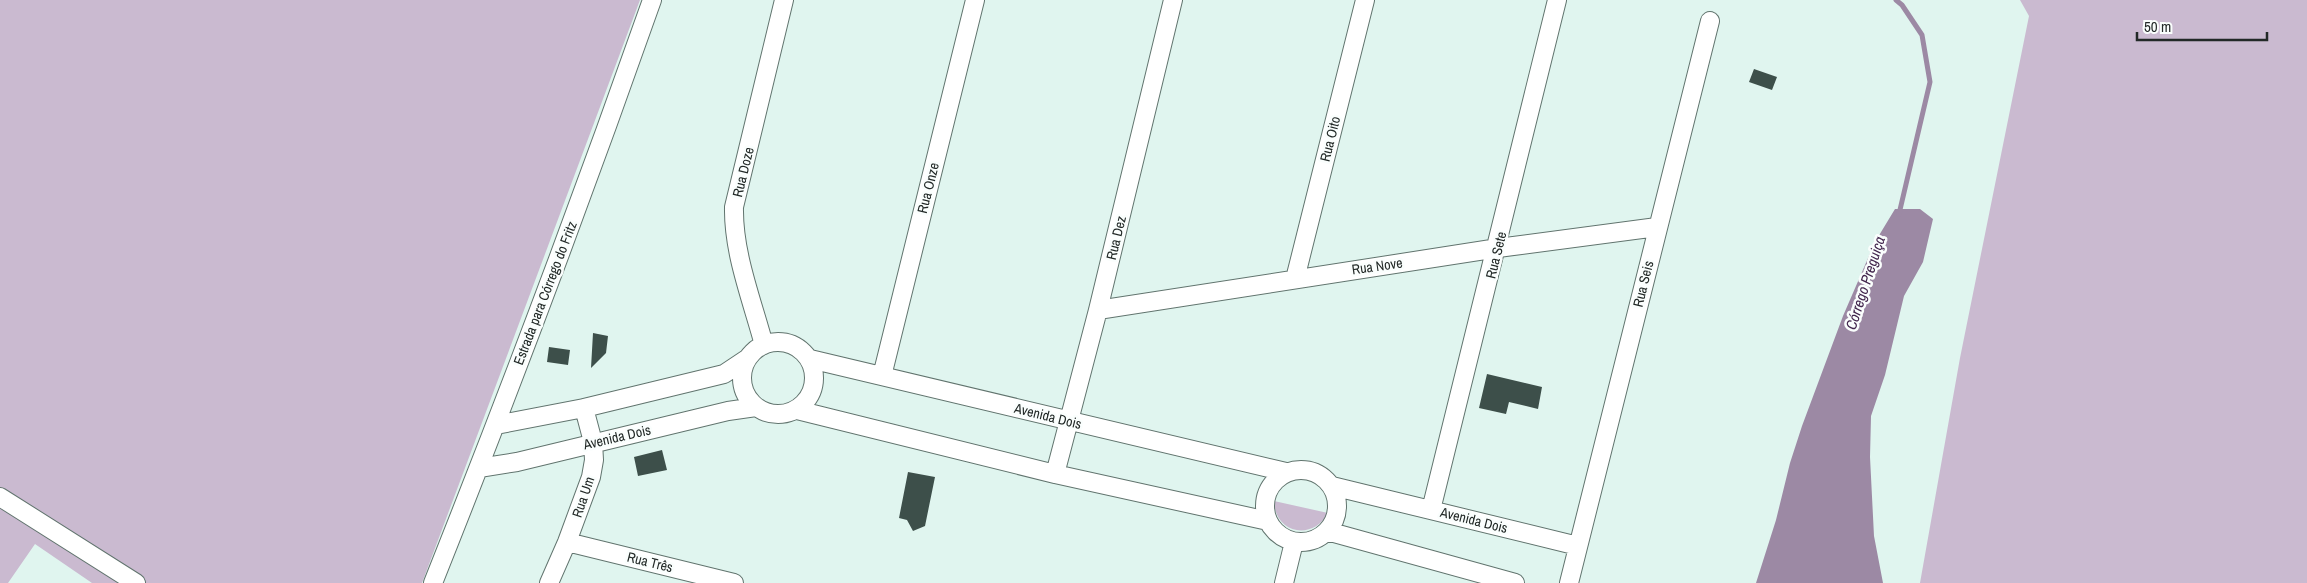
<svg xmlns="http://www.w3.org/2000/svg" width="2307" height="583" viewBox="0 0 2307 583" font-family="'Archivo Narrow',sans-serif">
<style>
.green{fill:#cabad0}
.water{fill:#9c89a4}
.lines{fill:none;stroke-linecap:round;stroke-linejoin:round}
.stream{stroke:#9c89a4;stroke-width:5}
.building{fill:#3d4f4a}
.minor-casing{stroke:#61746e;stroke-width:20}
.minor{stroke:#fff;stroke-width:18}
.labels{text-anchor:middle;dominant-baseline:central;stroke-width:5;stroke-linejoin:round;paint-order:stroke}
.street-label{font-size:14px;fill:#222927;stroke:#fafefd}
.water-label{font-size:15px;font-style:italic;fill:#42264d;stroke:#fafefd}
</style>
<rect width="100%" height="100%" fill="#e0f5ef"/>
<path class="green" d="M0,0H640L422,583H92L35,544L8,583H0Z
M2020,0H2307V583H1920L1960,358L2029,16Z
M1274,501L1328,513C1313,541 1275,534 1274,501Z"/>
<path class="water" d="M1895,209H1920L1933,219L1923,262L1904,296L1885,375L1871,416L1870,457L1874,536L1883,583H1756L1776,520L1790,463L1802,426L1843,316L1875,242Z"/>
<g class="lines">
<path class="stream" d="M1896,0L1902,5L1922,35L1930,82L1899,214"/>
</g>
<path class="building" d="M1754,69L1777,77L1772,90L1749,82Z
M593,333L608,336L606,353L591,368Z
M549,347L570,350L568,365L547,362Z
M1487,374L1542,387L1538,409L1509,402L1506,414L1479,408Z
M662,450L667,470L638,476L634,457Z
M908,472L935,477L925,526L913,531L907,520L899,518Z"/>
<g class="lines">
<g class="minor-casing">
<path id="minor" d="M1295,279L1365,0
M1098,310L1498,248L1657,227
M742 378a36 36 0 1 1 72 0a36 36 0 1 1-72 0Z
M764,345C752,300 733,253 734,207L784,0
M810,359L1286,472
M882,376L975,0
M797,410L1055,474L1268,521
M496,425L584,408L724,374L748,358
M479,468L517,462L728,411L756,407
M1265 506a36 36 0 1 1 72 0a36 36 0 1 1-72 0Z
M1055,474L1098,310L1173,0
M1332,486L1578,546
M0,497L136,583
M1431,510L1557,0
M1327,531L1515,583
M567,542L734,583
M433,583C510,390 583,196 652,0
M549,583L567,542L591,477L594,460L593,442L584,408
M1284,583L1294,542
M1569,583L1710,21"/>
</g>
<use href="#minor" class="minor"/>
</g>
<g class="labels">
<g class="street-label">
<text transform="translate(1330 139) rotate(-76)">Rua Oito</text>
<text transform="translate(743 172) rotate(-76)">Rua Doze</text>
<text transform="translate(928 188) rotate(-76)">Rua Onze</text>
<text transform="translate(1116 238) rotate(-76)">Rua Dez</text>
<text transform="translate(1496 255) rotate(-76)">Rua Sete</text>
<text transform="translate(1377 266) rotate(-8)">Rua Nove</text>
<text transform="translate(1643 284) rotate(-76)">Rua Seis</text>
<text transform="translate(545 293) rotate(-69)">Estrada para Córrego do Fritz</text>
<text transform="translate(1048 416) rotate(14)">Avenida Dois</text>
<text transform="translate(617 437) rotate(-13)">Avenida Dois</text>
<text transform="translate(583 497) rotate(-71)">Rua Um</text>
<text transform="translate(1474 520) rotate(14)">Avenida Dois</text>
<text transform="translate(650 562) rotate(14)">Rua Três</text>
</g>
<g class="water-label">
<text transform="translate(1865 283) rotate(-72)">Córrego Preguiça</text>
</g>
</g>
<path d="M2137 32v8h130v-8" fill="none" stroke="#222927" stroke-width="2.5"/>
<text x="2144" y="32" font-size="15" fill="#222927" stroke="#fafefd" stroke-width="4" paint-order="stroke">50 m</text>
</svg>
